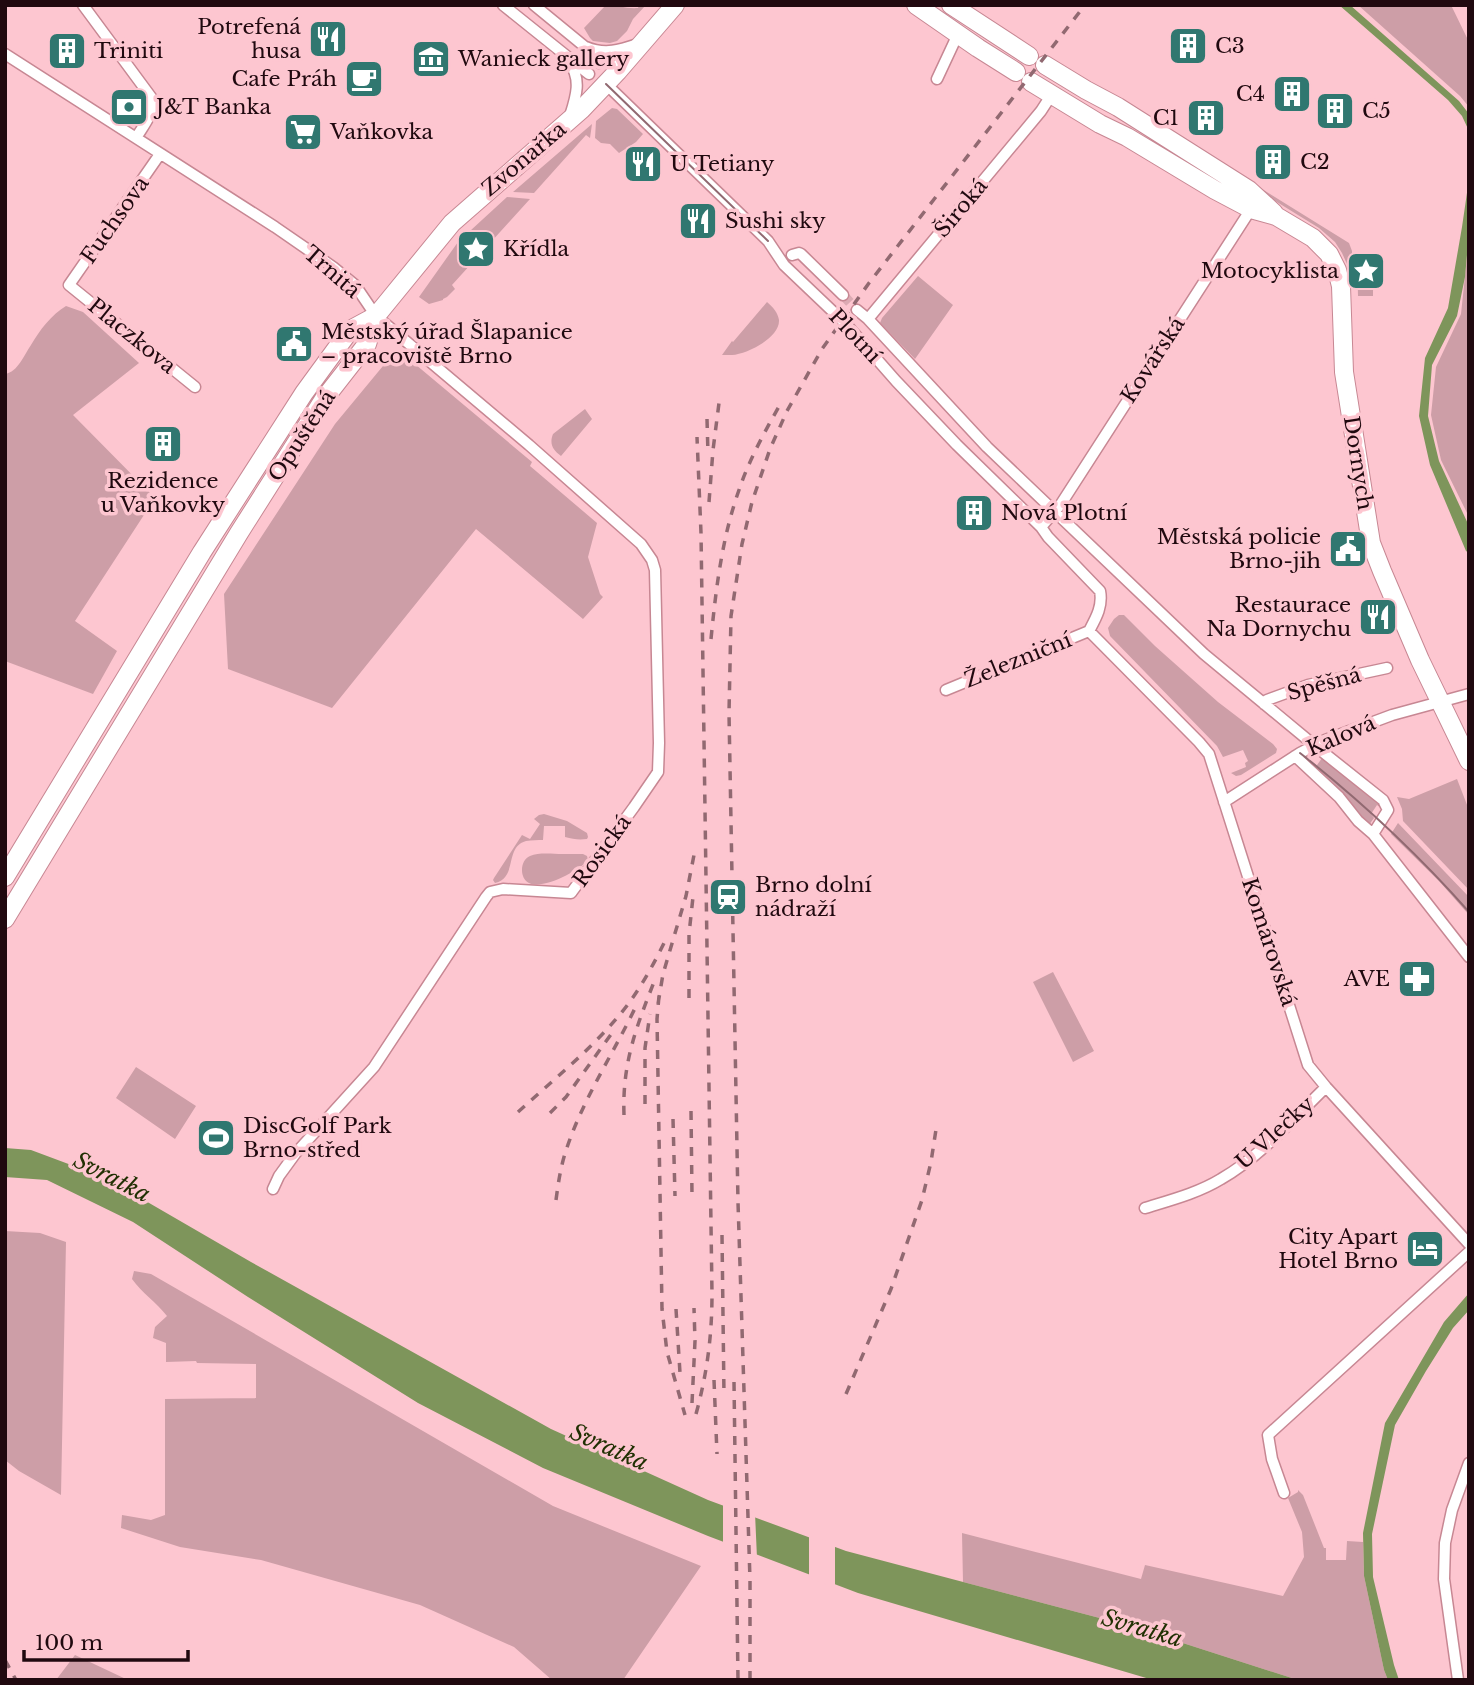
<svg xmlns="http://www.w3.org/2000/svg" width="1474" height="1685" viewBox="0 0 1474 1685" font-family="'Libre Baskerville',serif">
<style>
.green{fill:#cd9ea7}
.water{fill:#7e955b}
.pier{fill:#fdc6d0}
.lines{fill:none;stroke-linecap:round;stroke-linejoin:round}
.street-tunnel{stroke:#dcaab3;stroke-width:10;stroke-dasharray:10 5;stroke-linecap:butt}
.street-casing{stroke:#c78793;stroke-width:13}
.primary-casing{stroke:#c78793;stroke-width:20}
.street{stroke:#fff;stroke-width:10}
.primary{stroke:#fff;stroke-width:18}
.tram{stroke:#916971;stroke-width:2}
.rail{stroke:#916971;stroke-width:3.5;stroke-dasharray:9 9;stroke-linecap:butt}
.labels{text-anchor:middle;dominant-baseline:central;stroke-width:7;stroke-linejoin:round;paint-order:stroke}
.poi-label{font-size:21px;fill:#20090f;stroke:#fdc6d0;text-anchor:start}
.street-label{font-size:21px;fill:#20090f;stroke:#fdc6d0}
.water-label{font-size:23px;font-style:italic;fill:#213003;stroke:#fdc6d0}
</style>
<rect width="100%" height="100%" fill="#fdc6d0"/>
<path class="green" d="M606,5C617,5 627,9 638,8L639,5H646L633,19L627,31L617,41L610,43L593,41L590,38L584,28Z
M1358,5H1451L1469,42V107L1460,96Z
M612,108L617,109L643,134L636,142L619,153L610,144L601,143L595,138L596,121Z
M592,124L590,138L586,135L534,193L513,192Z
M1238,174L1349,243L1352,251V275L1342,253L1335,242L1319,228L1235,176Z
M507,197L530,199L452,285L455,289L447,297L443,299V300L429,304L419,297L458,242Z
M1357,255C1377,268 1373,274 1373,296H1358Z
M1467,257L1469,258V517L1441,460L1431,415L1436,367L1461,314Z
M918,276L953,305L915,359L880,323L882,318Z
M767,302C773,307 778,313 779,320C780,338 747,354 732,355C729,355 725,355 722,355L732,341L733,342Z
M66,306L83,312L139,363L73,415L155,498L75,621L117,651L93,694L5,661V374C18,372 24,355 31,345C39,331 52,314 66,306Z
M397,349L532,462L530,466L597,523L588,557L600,594L603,597L583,619L476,529L332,708L228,669L224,594L335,424Z
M585,409L592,419L561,456C553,450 549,444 553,434Z
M1119,615H1124L1155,646L1218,702L1273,744L1277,749L1276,753L1241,775L1236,776L1231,773L1246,767L1245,763L1248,761L1243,750L1223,757L1217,746L1110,636L1108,628L1114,619Z
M1322,758L1381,805V808L1377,805L1371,814L1374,818L1369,825L1367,824L1339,791L1315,768Z
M1457,779L1469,810V890L1403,821L1402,809L1397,797L1409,799Z
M544,814L567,821L587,833L588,837L587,839C578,840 573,839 565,837V826H544L543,840C538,840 532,840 526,841C504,847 518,878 495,883L493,880L494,878L522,835L530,839L540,824L534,819L539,815Z
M1398,823L1469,897V915L1439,881L1391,834Z
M562,854H583L587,856L588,860C579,871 543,890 529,883C519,878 520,860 530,856C539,852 553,854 562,854Z
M1053,972L1094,1051L1073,1062L1033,982Z
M136,1067L196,1106L175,1139L116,1098Z
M5,1231L40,1233L66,1242L61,1495L19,1471L5,1460Z
M134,1271L151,1274L553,1506L701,1566L623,1680H552L514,1647L420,1605L261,1560L180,1547L121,1528L122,1515L151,1520L165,1515V1399L256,1398V1364L197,1363L196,1361L166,1362V1343L153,1338L155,1327L167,1316C156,1302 142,1293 132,1279Z
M1298,1490L1303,1495L1324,1548H1326V1560H1346L1347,1541L1363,1542L1364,1576L1384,1670L1388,1680H1298L1130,1626L963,1582L962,1533L1141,1579L1145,1565L1283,1596L1304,1557L1302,1532L1288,1498L1298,1492Z
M75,1655L128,1680H56Z"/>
<path class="water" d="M1339,5H1350L1459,101L1469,114V131L1462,116L1448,100Z
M1469,179V233L1465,277L1457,316L1432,365L1428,416L1439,461L1469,526V553L1466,551L1430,465L1419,416L1425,358L1448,308L1462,227Z
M5,1148L31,1150L106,1178L251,1262L551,1429L708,1500L846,1551L1130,1626L1298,1680H1153L858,1593L708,1536L543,1468L418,1403L248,1297L133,1222L47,1180L5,1177Z
M1469,1293V1310L1453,1328L1426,1371L1395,1425L1372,1534L1373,1577L1394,1665L1399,1680H1388L1384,1670L1364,1576L1363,1533L1385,1423L1444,1322Z"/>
<path class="pier" d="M723,1501L755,1513L757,1558L723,1545Z
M809,1535L835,1543V1588L809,1578Z"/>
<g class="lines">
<path class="street-tunnel" d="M843,295L857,310"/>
<g class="street-casing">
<path id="street" d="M83,5L151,97C156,112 143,126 136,138
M503,5L589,74
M534,5L584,46L599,63
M586,47C605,55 620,50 638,44
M5,54L275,227L333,267L355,285L376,316L529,445L641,544L652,560L655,570L659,743L658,772L634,807L571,893L503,889L490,892L486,897L374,1067L295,1154L279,1176L273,1189
M569,62C582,79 576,97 570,116
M937,79L958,34
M606,84L768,241L784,265L846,324L896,381L957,445L1041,527L1048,537L1100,591C1103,606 1096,618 1089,631L946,690
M160,154L69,285L195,387
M792,255L799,253L801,254L843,295
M857,310L868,319L987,447L1204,654L1314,745L1383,800L1388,810L1373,834
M868,319L1041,111L1052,94
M1041,527L1061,504L1251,209
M1089,631L1199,742L1209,754L1308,1065L1326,1087L1469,1244
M1264,704L1267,700L1308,685L1387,668
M1295,756L1339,797L1358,821L1373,834L1469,957
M1224,802L1300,753L1325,740L1392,715L1469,694
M1145,1208C1171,1200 1198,1193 1221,1179C1261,1156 1293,1119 1326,1087
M1284,1493L1272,1459L1268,1435L1469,1252
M1458,1680L1444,1579L1445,1543L1452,1510L1469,1463"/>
</g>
<g class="primary-casing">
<path id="primary" d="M916,5L978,48L1016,72
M951,5L1029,56
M1045,65L1086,90L1118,107L1249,190L1274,213
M1031,82L1100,124L1127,137L1215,190L1251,209L1276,216L1313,238L1329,254L1337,270L1341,286L1344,372L1371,543L1382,571L1420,660L1469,761
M5,877L202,552L304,393L350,330L376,316
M5,919L239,533L324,399L367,344L376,316L452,223L581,110L618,71L675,5"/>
</g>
<use href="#street" class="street"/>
<use href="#primary" class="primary"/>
<path class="tram" d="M606,84L768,241
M1300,753C1361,801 1417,853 1469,912"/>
<path class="rail" d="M707,419L708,454
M709,502L713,450L719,403
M711,639C716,588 722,538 739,490C749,460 765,431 781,403
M659,996L657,1019L662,1309L667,1352L685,1415
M689,998V934L693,897
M658,1004L663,974L686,896L694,855
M645,1104V1048L650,1014
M691,1111L692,1195
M518,1112C552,1081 588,1052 617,1018C637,995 653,966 666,939
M550,1113L566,1097L612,1033
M624,1115C622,1062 637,1025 656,977
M673,1119L675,1196
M556,1200C558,1185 560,1171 564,1157C580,1103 613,1055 637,1004
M722,1235L724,1396
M676,1309L680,1373
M714,1380L717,1454
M734,1382L738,1680
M846,1394L891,1289L922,1200L931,1162L937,1123
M692,1403L695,1341L694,1308
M696,1414C707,1374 712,1336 712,1294L701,533L697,437
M5,1660L16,1680
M750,1680V1580L738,1202L729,713L731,616L742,544L752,502L770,449L787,411L822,349L869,283L1085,5"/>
</g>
<defs>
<g id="restaurant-square" transform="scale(2.0125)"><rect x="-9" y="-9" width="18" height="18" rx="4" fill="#307770" stroke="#fdc6d0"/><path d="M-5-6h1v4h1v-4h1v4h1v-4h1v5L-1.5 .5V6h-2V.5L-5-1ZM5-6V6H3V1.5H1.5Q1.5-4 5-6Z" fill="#fff"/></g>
<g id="building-square" transform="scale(2.0125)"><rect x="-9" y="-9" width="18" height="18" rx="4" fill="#307770" stroke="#fdc6d0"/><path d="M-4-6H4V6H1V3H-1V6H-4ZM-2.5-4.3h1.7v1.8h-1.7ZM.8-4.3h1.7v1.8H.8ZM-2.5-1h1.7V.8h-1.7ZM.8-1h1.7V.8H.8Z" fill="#fff"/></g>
<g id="museum-square" transform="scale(2.0125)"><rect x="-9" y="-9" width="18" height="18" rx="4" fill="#307770" stroke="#fdc6d0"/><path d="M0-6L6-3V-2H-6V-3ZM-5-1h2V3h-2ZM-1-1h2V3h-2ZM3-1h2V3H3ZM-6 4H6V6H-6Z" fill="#fff"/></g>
<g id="cafe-square" transform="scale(2.0125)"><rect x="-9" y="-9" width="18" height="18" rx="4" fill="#307770" stroke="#fdc6d0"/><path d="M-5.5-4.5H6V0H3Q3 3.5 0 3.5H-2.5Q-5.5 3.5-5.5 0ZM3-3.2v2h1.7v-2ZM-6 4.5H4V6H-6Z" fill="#fff"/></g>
<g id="bank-square" transform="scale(2.0125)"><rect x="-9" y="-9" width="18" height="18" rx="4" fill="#307770" stroke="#fdc6d0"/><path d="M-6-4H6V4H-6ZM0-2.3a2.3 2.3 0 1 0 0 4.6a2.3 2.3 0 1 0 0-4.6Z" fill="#fff"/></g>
<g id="supermarket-square" transform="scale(2.0125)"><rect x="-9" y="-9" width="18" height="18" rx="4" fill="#307770" stroke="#fdc6d0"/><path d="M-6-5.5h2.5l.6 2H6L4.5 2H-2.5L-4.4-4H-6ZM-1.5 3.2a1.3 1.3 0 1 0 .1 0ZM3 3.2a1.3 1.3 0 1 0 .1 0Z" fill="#fff"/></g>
<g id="sight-square" transform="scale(2.0125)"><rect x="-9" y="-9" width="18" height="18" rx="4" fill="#307770" stroke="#fdc6d0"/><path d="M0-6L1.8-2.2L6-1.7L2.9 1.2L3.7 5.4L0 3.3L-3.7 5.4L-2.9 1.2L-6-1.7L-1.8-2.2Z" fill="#fff"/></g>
<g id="civic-square" transform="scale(2.0125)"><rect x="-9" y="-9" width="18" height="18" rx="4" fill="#307770" stroke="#fdc6d0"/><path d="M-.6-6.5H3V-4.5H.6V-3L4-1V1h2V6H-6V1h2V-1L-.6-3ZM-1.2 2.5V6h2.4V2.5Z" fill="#fff"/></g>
<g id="station-square" transform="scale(2.0125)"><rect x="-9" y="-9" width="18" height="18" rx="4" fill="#307770" stroke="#fdc6d0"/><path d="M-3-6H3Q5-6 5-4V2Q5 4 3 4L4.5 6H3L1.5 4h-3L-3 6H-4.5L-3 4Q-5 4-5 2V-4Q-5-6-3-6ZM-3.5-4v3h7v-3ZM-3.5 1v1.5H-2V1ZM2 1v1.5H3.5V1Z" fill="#fff"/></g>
<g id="pharmacy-square" transform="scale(2.0125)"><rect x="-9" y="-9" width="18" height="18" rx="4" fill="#307770" stroke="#fdc6d0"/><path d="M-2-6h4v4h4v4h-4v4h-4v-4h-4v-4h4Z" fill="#fff"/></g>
<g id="stadium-square" transform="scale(2.0125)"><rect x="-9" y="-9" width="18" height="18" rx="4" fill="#307770" stroke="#fdc6d0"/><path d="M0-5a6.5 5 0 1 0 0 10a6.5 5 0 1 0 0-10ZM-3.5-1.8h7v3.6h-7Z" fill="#fff"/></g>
<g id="hotel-square" transform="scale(2.0125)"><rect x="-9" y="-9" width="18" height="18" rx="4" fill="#307770" stroke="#fdc6d0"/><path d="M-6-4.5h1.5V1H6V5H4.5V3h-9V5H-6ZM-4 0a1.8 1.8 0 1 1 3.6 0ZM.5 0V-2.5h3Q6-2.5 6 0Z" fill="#fff"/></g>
</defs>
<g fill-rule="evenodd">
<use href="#restaurant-square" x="328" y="39"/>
<use href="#building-square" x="1188" y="46"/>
<use href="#building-square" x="67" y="51"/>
<use href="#museum-square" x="431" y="59"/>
<use href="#cafe-square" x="364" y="79"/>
<use href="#building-square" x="1292" y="94"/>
<use href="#bank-square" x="129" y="107"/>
<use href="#building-square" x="1335" y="111"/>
<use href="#building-square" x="1206" y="118"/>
<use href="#supermarket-square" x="303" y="132"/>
<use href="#building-square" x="1273" y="162"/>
<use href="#restaurant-square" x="643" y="164"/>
<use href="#restaurant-square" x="698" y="221"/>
<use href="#sight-square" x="476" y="249"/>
<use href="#sight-square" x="1366" y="271"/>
<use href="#civic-square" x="294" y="344"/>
<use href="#building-square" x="163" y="444"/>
<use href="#building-square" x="974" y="513"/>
<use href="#civic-square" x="1348" y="549"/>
<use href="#restaurant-square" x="1378" y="617"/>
<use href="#station-square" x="728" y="897"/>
<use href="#pharmacy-square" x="1417" y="979"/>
<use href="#stadium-square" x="216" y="1138"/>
<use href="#hotel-square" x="1425" y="1249"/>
</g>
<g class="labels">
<g class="poi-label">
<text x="301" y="27" text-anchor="end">Potrefená<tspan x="301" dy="24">husa</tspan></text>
<text x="1215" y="46">C3</text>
<text x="94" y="51">Triniti</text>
<text x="458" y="59">Wanieck gallery</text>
<text x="337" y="79" text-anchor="end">Cafe Práh</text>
<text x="1265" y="94" text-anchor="end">C4</text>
<text x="156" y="107">J&amp;T Banka</text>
<text x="1362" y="111">C5</text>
<text x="1179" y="118" text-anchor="end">C1</text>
<text x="330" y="132">Vaňkovka</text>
<text x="1300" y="162">C2</text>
<text x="670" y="164">U Tetiany</text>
<text x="725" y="221">Sushi sky</text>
<text x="503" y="249">Křídla</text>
<text x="1339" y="271" text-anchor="end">Motocyklista</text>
<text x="321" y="332">Městský úřad Šlapanice<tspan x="321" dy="24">– pracoviště Brno</tspan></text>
<text x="163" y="481" text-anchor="middle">Rezidence<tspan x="163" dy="24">u Vaňkovky</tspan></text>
<text x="1001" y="513">Nová Plotní</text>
<text x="1321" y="537" text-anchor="end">Městská policie<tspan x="1321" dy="24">Brno-jih</tspan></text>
<text x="1351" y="605" text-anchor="end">Restaurace<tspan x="1351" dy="24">Na Dornychu</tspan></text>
<text x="755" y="885">Brno dolní<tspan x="755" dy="24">nádraží</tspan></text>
<text x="1390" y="979" text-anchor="end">AVE</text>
<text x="243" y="1126">DiscGolf Park<tspan x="243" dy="24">Brno-střed</tspan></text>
<text x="1398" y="1237" text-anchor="end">City Apart<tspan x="1398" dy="24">Hotel Brno</tspan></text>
</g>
<g class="street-label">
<text transform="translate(524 159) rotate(-40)">Zvonařka</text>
<text transform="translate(961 208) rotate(-50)">Široká</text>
<text transform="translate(115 220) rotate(-55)">Fuchsova</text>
<text transform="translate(332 272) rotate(41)">Trnitá</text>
<text transform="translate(132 336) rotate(39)">Placzkova</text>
<text transform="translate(855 336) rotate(47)">Plotní</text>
<text transform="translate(1153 360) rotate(-57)">Kovářská</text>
<text transform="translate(302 436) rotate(-57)">Opuštěná</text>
<text transform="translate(1358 463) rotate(81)">Dornych</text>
<text transform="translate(1018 660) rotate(-22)">Železniční</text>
<text transform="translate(1324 684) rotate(-15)">Spěšná</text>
<text transform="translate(1341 736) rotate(-23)">Kalová</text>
<text transform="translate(602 851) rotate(-54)">Rosická</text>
<text transform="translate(1269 942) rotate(72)">Komárovská</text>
<text transform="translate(1275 1133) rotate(-42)">U Vlečky</text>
</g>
<g class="water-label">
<text transform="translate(112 1177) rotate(27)">Svratka</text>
<text transform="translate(609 1447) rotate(24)">Svratka</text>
<text transform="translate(1142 1628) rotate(16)">Svratka</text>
</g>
</g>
<rect width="1474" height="1685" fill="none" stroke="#20090f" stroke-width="14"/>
<path d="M24 1650v10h164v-10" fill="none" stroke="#20090f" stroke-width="3.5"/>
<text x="35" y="1650" font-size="21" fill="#20090f" stroke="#fdc6d0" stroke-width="5" paint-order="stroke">100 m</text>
</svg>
